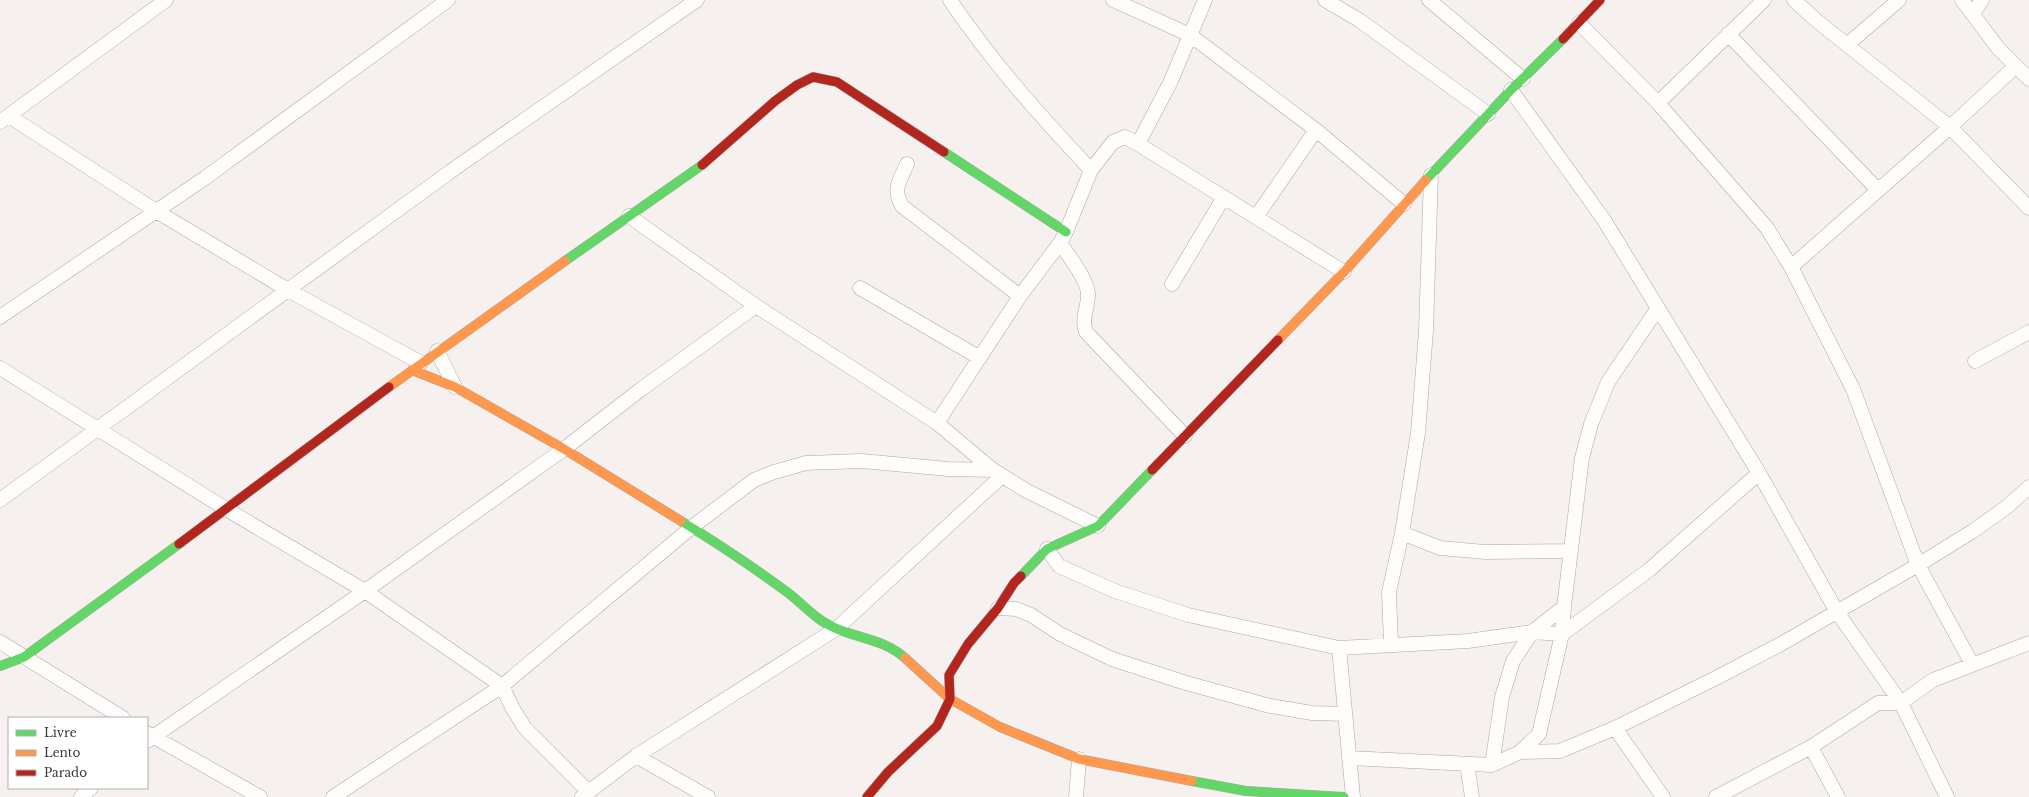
<svg xmlns="http://www.w3.org/2000/svg" width="2029" height="797" viewBox="0 0 2029 797" font-family="'Libre Baskerville',serif">
<style>
.lines{fill:none;stroke-linecap:round;stroke-linejoin:round}
.street-casing{stroke:#aca8a6;stroke-width:15}
.fast-casing{stroke:#aca8a6;stroke-width:10}
.slow-casing{stroke:#aca8a6;stroke-width:10}
.jam-casing{stroke:#aca8a6;stroke-width:10}
.street{stroke:#fefdfc;stroke-width:14}
.fast{stroke:#63d668;stroke-width:9}
.slow{stroke:#ff974d;stroke-width:9}
.jam{stroke:#b3261e;stroke-width:9}
</style>
<rect width="100%" height="100%" fill="#f6f1ee"/>
<g class="lines">
<g class="street-casing">
<path id="street" d="M950,0C991,61 1040,116 1091,170
M1113,0L1190,35L1316,130L1404,204
M1325,0L1359,20L1488,114
M1429,0L1523,79
M1794,0L1817,21L1950,127L2029,208
M1962,0L1998,48L2029,79
M1973,14L1982,0
M1579,23L1658,103L1734,190L1767,228L1791,267L1853,389L1918,565L1972,664
M1728,34L1878,190
M1848,44L1899,0
M1511,90L1604,220L1759,473L1837,612L1901,703L1947,797
M1658,103L1764,0
M9,116L156,211L288,290L421,363
M0,122L166,0
M1138,144L1170,83L1205,0
M907,164C900,181 892,188 902,206L1020,296
M629,216L756,306L937,423L993,470
M1256,217L1316,130
M1060,243C1068,255 1089,281 1088,295C1088,308 1081,319 1086,332L1185,436
M1791,267L1950,127L2016,66
M1172,284L1224,197
M860,288L980,358
M0,317L205,178L448,0
M437,351L455,387
M1975,361L2029,332
M0,368L226,509L365,591L502,686L513,709L525,728L589,792
M937,423L1020,296L1060,243L1066,232L1091,170L1113,142L1125,137L1138,144L1344,272
M0,500L451,171L697,0
M1402,533L1440,548L1485,552L1571,551
M1047,549L1059,566L1115,591L1188,615L1339,648L1468,641L1532,632L1564,607
M998,608L1016,609L1031,615L1060,634L1112,659L1186,683L1270,706L1312,713L1345,714
M0,642L123,718
M1391,644L1389,592L1402,533L1418,433L1426,331L1431,175
M1339,648L1353,797
M1615,728L1663,797
M147,733L260,797
M147,741L365,591L564,449L640,390L756,306
M1811,747L1838,797
M1520,752L1560,751L1615,728L1716,678L1781,644L1918,565L1973,531L2008,506L2029,487
M636,756L708,797
M1349,758L1492,765L1520,752L1539,734L1562,634L1564,607L1582,458L1591,424L1608,382L1658,308
M1467,764L1472,797
M1492,765L1502,697L1513,661L1532,632L1562,634L1649,570L1759,473
M81,797L91,788
M333,797L502,686L692,527L754,480L774,472L806,463L862,461L948,469L993,470L1027,491L1098,526
M582,797L636,756L836,629L1002,476
M1076,797L1079,759
M1716,797L1811,747L1878,703H1901L1933,680L2029,643"/>
</g>
<g class="fast-casing">
<path id="fast" d="M944,152L1066,232
M1426,180L1511,90L1563,39
M565,261L702,165
M681,521C717,543 753,567 787,592C799,601 810,613 822,621C847,638 883,637 905,658
M1021,576L1047,549L1098,526L1152,470
M0,666L24,657L179,544
M1192,781L1246,791L1344,797"/>
</g>
<g class="slow-casing">
<path id="slow" d="M1278,340L1344,272L1426,180
M412,370L455,387L564,449L681,521
M389,387L565,261
M905,658L950,699L1000,727L1079,759L1192,781"/>
</g>
<g class="jam-casing">
<path id="jam" d="M1563,39L1600,0
M702,165L775,101L797,85L813,77L837,82L944,152
M1152,470L1278,340
M179,544L389,387
M867,797L888,772L937,726L950,699L949,675L968,644L998,608L1014,583L1021,576"/>
</g>
<use href="#street" class="street"/>
<use href="#fast" class="fast"/>
<use href="#slow" class="slow"/>
<use href="#jam" class="jam"/>
</g>
<rect x="8" y="717" width="140" height="72" fill="#ffffff" stroke="#b1afaf"/>
<rect x="16" y="730" width="20" height="6" fill="#63d668" stroke="#b1afaf"/>
<text x="44" y="737" font-size="12" fill="#3b3836">Livre</text>
<rect x="16" y="750" width="20" height="6" fill="#ff974d" stroke="#b1afaf"/>
<text x="44" y="757" font-size="12" fill="#3b3836">Lento</text>
<rect x="16" y="770" width="20" height="6" fill="#b3261e" stroke="#b1afaf"/>
<text x="44" y="777" font-size="12" fill="#3b3836">Parado</text>
</svg>
